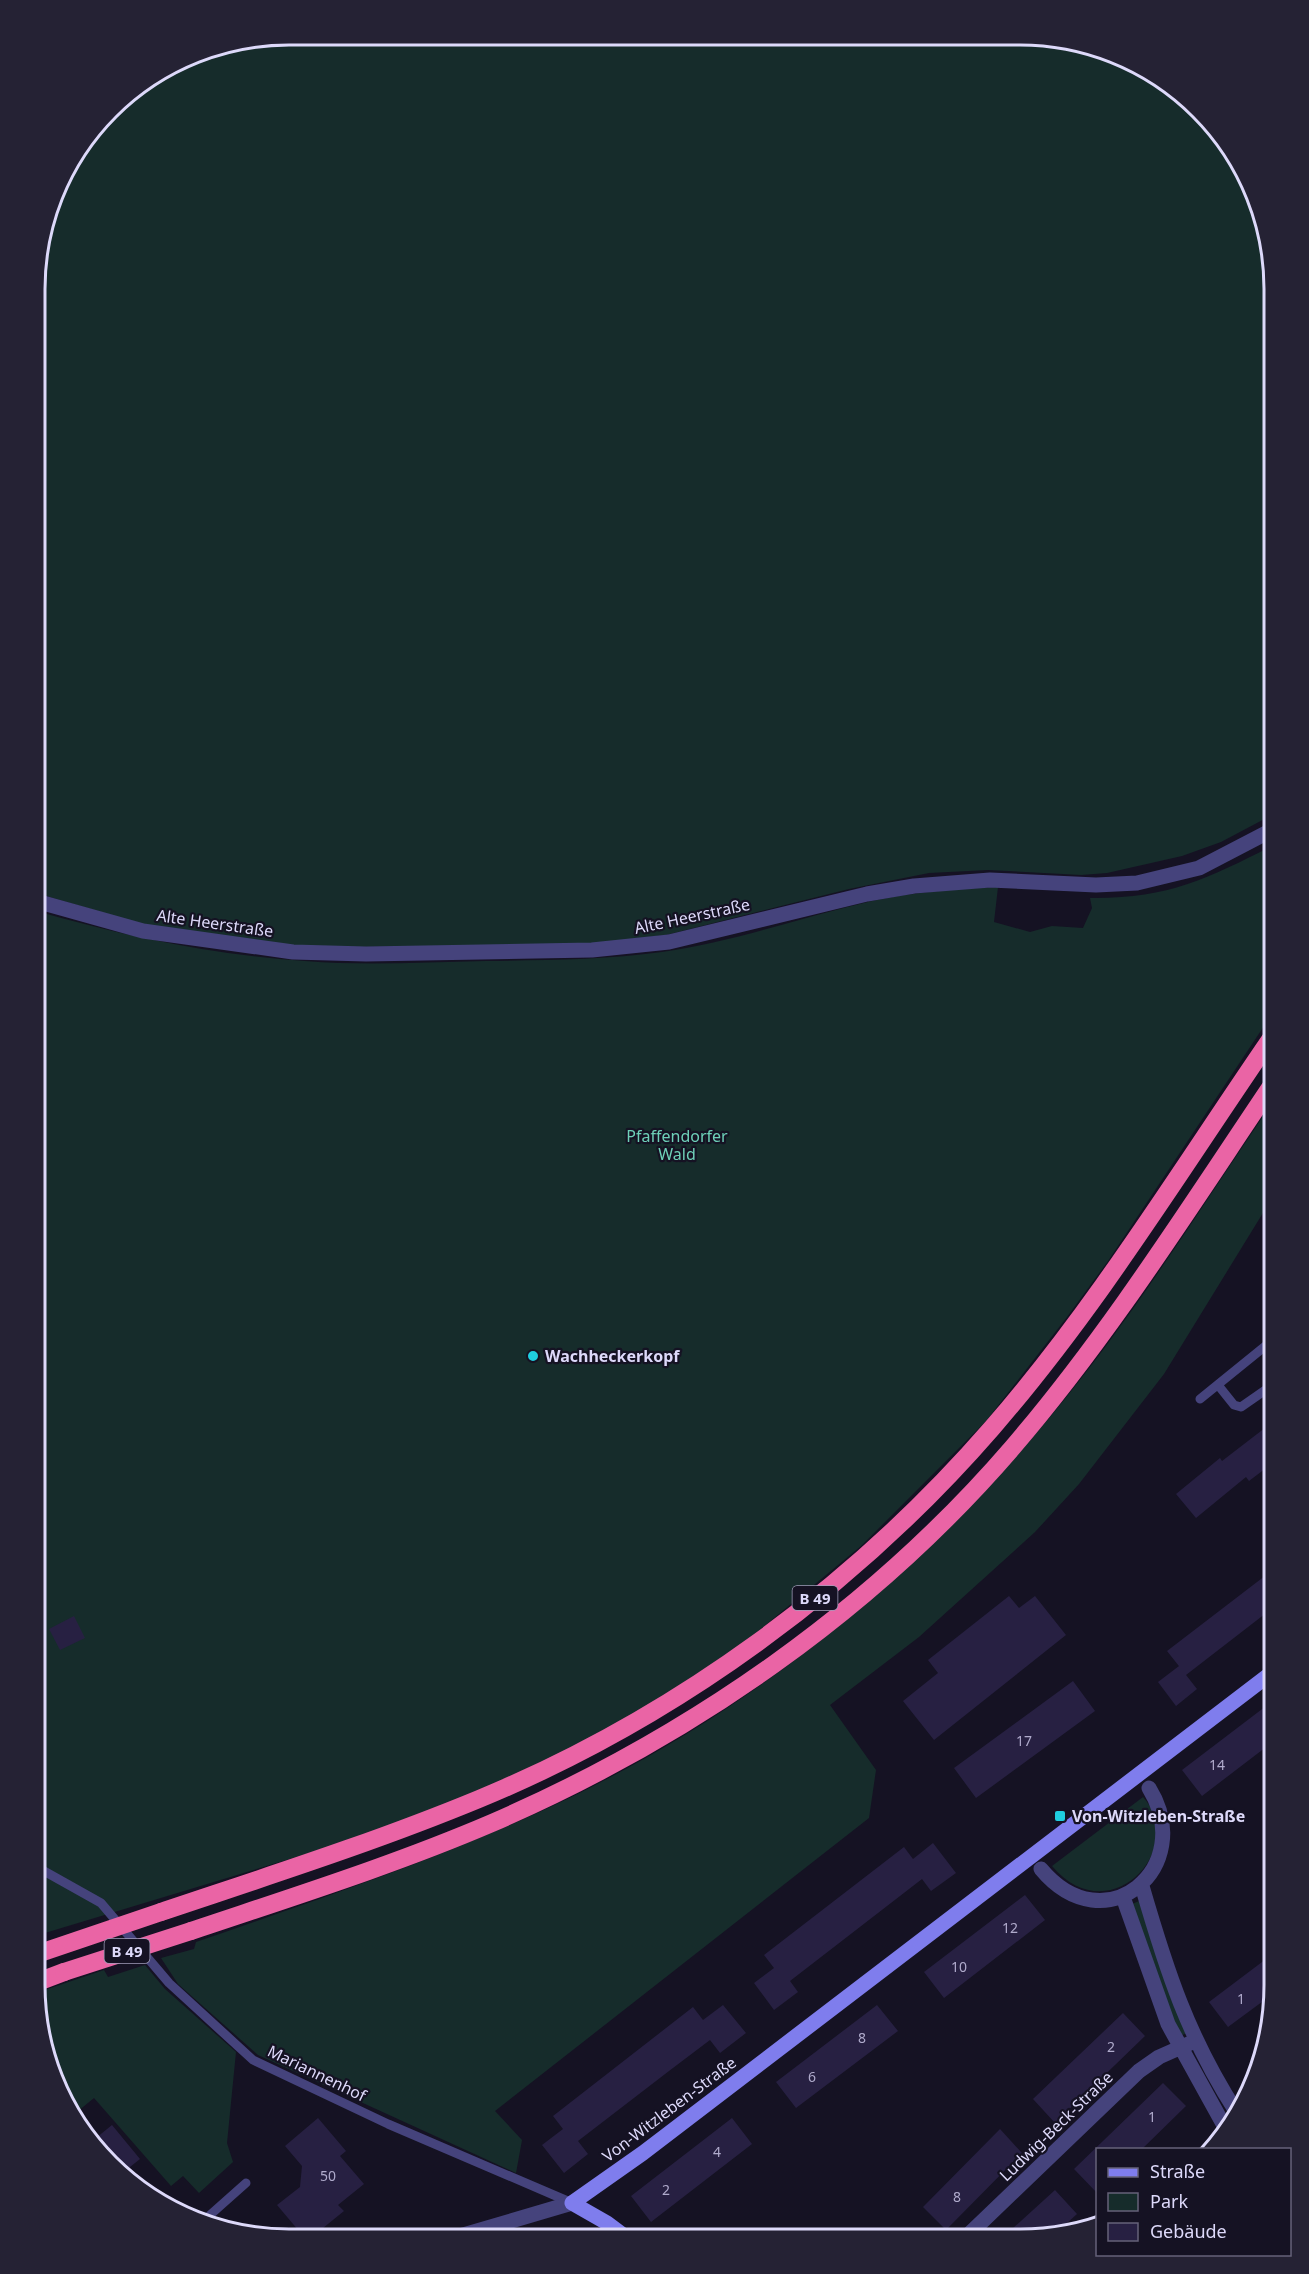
<svg xmlns="http://www.w3.org/2000/svg" width="1309" height="2274" viewBox="0 0 1309 2274" font-family="'Noto Sans',sans-serif">
<style>
.green{fill:#162c2b}
.building{fill:#272042}
.lines{fill:none;stroke-linecap:round;stroke-linejoin:round}
.lane{stroke:#45437c;stroke-width:9}
.street{stroke:#45437c;stroke-width:15}
.secondary{stroke:#7f7ded;stroke-width:15}
.highway{stroke:#ea64a5;stroke-width:18}
.highway-bridge{stroke:#ea64a5;stroke-width:18}
.poi-dot{fill:#1fcee0;stroke:#151223;stroke-width:2}
.labels{text-anchor:middle;dominant-baseline:central;stroke-width:4.5;stroke-linejoin:round;paint-order:stroke}
.number-label{font-size:14px;fill:#b0abcc}
.shield{fill:#151223;stroke:#a19dba;stroke-width:1.5}
.shield-label{font-size:15px;font-weight:bold;fill:#ddd9fa}
.street-label{font-size:16px;fill:#ddd9fa;stroke:#151223}
.park-label{font-size:16px;fill:#6ed0b8;stroke:#151223}
.poi-label{font-size:16px;font-weight:bold;fill:#ddd9fa;stroke:#151223;text-anchor:start}
.rim{fill:none;stroke:#ddd9fa;stroke-width:3}
</style>
<rect width="100%" height="100%" fill="#151223"/>
<path class="green" d="M289,35L1069,39L1132,61L1188,97L1231,147L1261,207L1274,289V814L1221,842L1182,856L1107,873L1081,875L988,870L929,873L849,889L666,935L589,944L359,947L290,945L142,924L36,893L37,256L61,176L121,98L192,54Z
M1274,845V1011L1108,1261L1067,1317L986,1421L861,1546L727,1657L679,1688L539,1766L389,1829L35,1936L36,911C124,936 213,955 305,961C365,966 426,962 486,961C545,960 604,960 662,952C733,942 802,917 872,901C913,892 955,889 998,887L994,922L1030,932L1052,926L1083,928L1092,908L1090,898C1167,899 1207,879 1274,845Z
M1274,1100V1195L1164,1374L1079,1484L1035,1532L919,1637L830,1705L876,1770L869,1818L495,2111L522,2140L516,2173L258,2055L178,1984L161,1958L194,1949L196,1942C314,1901 433,1861 546,1809C743,1718 911,1583 1050,1417C1133,1318 1201,1207 1274,1100Z
M1143,1797C1189,1849 1109,1934 1052,1866Z
M1139,1901L1187,2033L1180,2036L1166,2004L1132,1904Z
M145,1965L165,1989L236,2052L227,2143L233,2162L199,2193L183,2176L171,2186L94,2098L72,2116L48,2067L36,1993L104,1970L108,1977Z"/>
<path class="building" d="M1274,1421V1462L1249,1481L1246,1477L1196,1518L1176,1494L1220,1458L1222,1461Z
M1274,1569V1607L1186,1675L1167,1651Z
M1009,1596L1019,1608L1035,1596L1066,1635L934,1740L903,1701L938,1673L928,1660Z
M74,1616L85,1638L60,1650L49,1629Z
M1179,1666L1197,1689L1176,1706L1158,1682Z
M1073,1681L1095,1711L976,1798L954,1768Z
M1274,1700V1741L1202,1796L1182,1770Z
M933,1843L956,1873L931,1891L922,1879L790,1981L798,1992L774,2010L754,1983L774,1968L764,1955L904,1847L913,1859Z
M1025,1895L1045,1920L944,1998L924,1972Z
M1274,1953V1993L1228,2027L1209,2002Z
M723,2005L746,2033L720,2053L710,2040L669,2071L578,2141L588,2154L564,2173L542,2145L563,2129L553,2116L693,2007L703,2020Z
M877,2005L898,2031L796,2108L776,2082Z
M1123,2013L1145,2036L1055,2123L1033,2099Z
M1163,2083L1186,2106L1141,2150H1098V2194L1074,2169Z
M318,2118L346,2151L340,2156L364,2184L338,2205L344,2211L312,2237H304L277,2205L300,2187L302,2166L285,2146Z
M732,2118L752,2144L651,2222L631,2196Z
M112,2125L140,2159L120,2175L91,2142Z
M1000,2129L1022,2153L946,2230L923,2207Z
M1055,2190L1077,2214L1055,2234L1020,2240L1001,2239Z"/>
<g class="lines">
<path class="lane" d="M1218,1385L1234,1405L1241,1407L1274,1384
M1200,1399L1274,1339
M35,1866L101,1903L169,1983L253,2060L388,2124L570,2202
M35,1882L46,1872
M207,2223L210,2215L246,2183"/>
<path class="street" d="M36,901L143,931L293,952L366,954L592,950L669,942L867,894L914,886L990,880L1096,885L1137,883L1199,868L1274,829
M1041,1869C1105,1946 1198,1867 1149,1788
M1142,1886C1167,1972 1188,2037 1237,2113
M1123,1897L1168,2024L1227,2131
M453,2238L572,2203
M964,2239L1139,2071L1159,2057L1195,2041"/>
<path class="secondary" d="M627,2238L607,2223L572,2203L643,2153L1274,1671"/>
<path class="highway" d="M161,1912C268,1876 375,1842 479,1799C675,1718 854,1587 992,1428C1098,1306 1183,1166 1274,1034
M191,1931C292,1897 394,1865 492,1823C690,1737 872,1611 1013,1447C1110,1334 1191,1205 1274,1082
M35,1983L64,1972"/>
<path class="highway-bridge" d="M40,1953L161,1912
M64,1972L191,1931"/>
</g>
<g class="poi-dot">
<circle cx="533" cy="1356" r="6"/>
<rect x="1054" y="1810" width="12" height="12" rx="3"/>
</g>
<g class="labels">
<g class="number-label">
<text x="1024" y="1740">17</text>
<text x="1217" y="1764">14</text>
<text x="1010" y="1927">12</text>
<text x="959" y="1966">10</text>
<text x="1241" y="1998">1</text>
<text x="862" y="2037">8</text>
<text x="1111" y="2046">2</text>
<text x="812" y="2076">6</text>
<text x="1152" y="2116">1</text>
<text x="717" y="2151">4</text>
<text x="328" y="2175">50</text>
<text x="666" y="2189">2</text>
<text x="957" y="2196">8</text>
</g>
<g class="shield">
<rect x="792.5" y="1586" width="45" height="24" rx="4.5"/>
<rect x="104.5" y="1939" width="45" height="24" rx="4.5"/>
</g>
<g class="shield-label">
<text x="815" y="1598">B 49</text>
<text x="127" y="1951">B 49</text>
</g>
<g class="street-label">
<text transform="translate(692 916) rotate(-12)">Alte Heerstraße</text>
<text transform="translate(215 923) rotate(8)">Alte Heerstraße</text>
<text transform="translate(317 2073) rotate(26)">Mariannenhof</text>
<text transform="translate(669 2109) rotate(-37)">Von-Witzleben-Straße</text>
<text transform="translate(1056 2126) rotate(-44)">Ludwig-Beck-Straße</text>
</g>
<g class="park-label">
<text x="677" y="1136">Pfaffendorfer<tspan x="677" dy="18">Wald</tspan></text>
</g>
<g class="poi-label">
<text x="545" y="1356">Wachheckerkopf</text>
<text x="1072" y="1816">Von-Witzleben-Straße</text>
</g>
</g>
<path d="M0 0H1309V2274H0ZM289 45H1020A244 244 0 0 1 1264 289V1985A244 244 0 0 1 1020 2229H289A244 244 0 0 1 45 1985V289A244 244 0 0 1 289 45Z" fill="#252234" fill-rule="evenodd"/>
<path class="rim" d="M289 45H1020A244 244 0 0 1 1264 289V1985A244 244 0 0 1 1020 2229H289A244 244 0 0 1 45 1985V289A244 244 0 0 1 289 45Z"/>
<rect x="1096" y="2148" width="195" height="108" fill="#151223" stroke="#656279" stroke-width="1.5"/>
<rect x="1108" y="2168" width="30" height="9" fill="#7f7ded" stroke="#656279" stroke-width="1.5"/>
<text x="1150" y="2178" font-size="18" fill="#ddd9fa">Straße</text>
<rect x="1108" y="2193" width="30" height="18" fill="#162c2b" stroke="#656279" stroke-width="1.5"/>
<text x="1150" y="2208" font-size="18" fill="#ddd9fa">Park</text>
<rect x="1108" y="2223" width="30" height="18" fill="#272042" stroke="#656279" stroke-width="1.5"/>
<text x="1150" y="2238" font-size="18" fill="#ddd9fa">Gebäude</text>
</svg>
